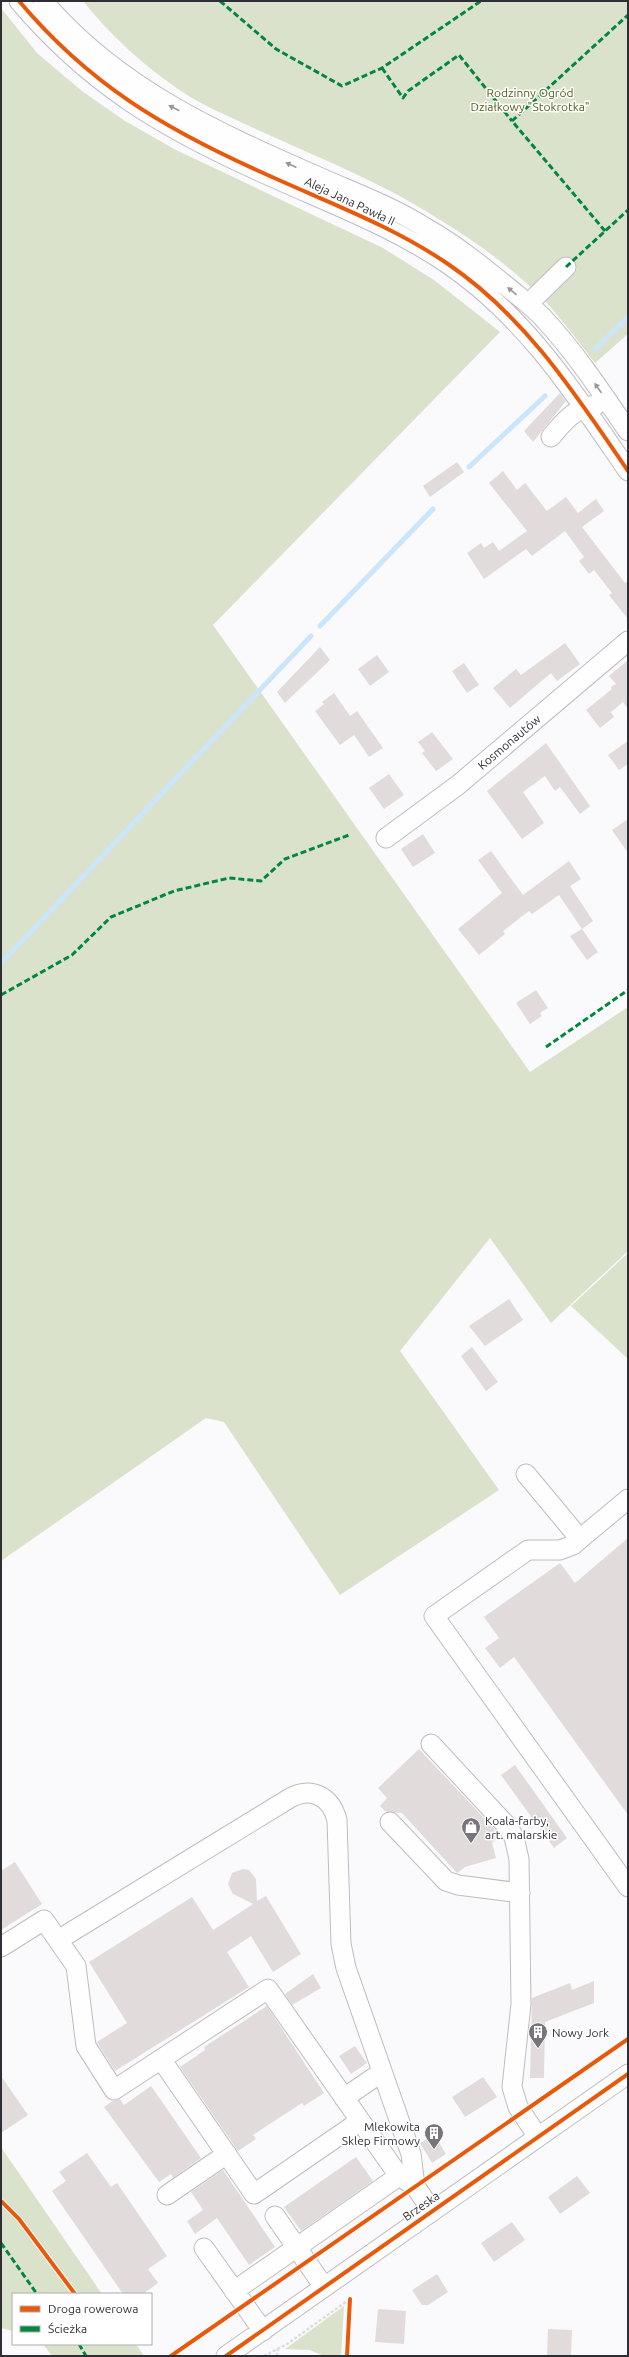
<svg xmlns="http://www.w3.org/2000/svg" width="629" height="2357" viewBox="0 0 629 2357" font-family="Ubuntu,sans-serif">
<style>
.green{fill:#dbe2cb}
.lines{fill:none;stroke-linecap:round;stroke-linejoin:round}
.stream{stroke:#cbe5fa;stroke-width:5}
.building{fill:#e1dcdb}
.minor-casing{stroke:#bebcc1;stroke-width:21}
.path{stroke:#ddd;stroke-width:2.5;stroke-dasharray:3 2;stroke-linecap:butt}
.minor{stroke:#fefefe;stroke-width:19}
.quiet{stroke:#00873e;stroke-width:3;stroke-dasharray:6 3;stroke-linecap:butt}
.cycleway-casing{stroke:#fff;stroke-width:6}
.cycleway{stroke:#e8590c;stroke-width:4}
.oneway{fill:#97969a}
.labels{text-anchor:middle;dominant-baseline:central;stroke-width:3;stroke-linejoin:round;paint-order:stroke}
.park-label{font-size:12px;fill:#4f6018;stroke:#fff}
.street-label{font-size:12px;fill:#302e35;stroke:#fff}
.poi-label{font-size:12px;fill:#302e35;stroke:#fff;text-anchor:start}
</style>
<rect width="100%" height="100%" fill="#faf9fb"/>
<path class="green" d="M83,1H628V334L595,363C573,335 552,305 524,281C486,247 442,220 398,195C349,169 297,148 247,125C226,115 204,106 184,93C144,66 113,38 83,1Z
M1,8L37,53L82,91L125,121L176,150L383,248L434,280L500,332L213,625L530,1072L628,1007V1251L551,1323L490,1238L400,1351L499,1490L340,1595L224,1422L206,1418L1,1561Z
M628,1253V1359L571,1306Z
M1,2147L102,2294H13V2331L1,2328Z
M344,2306L341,2356H324L310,2350L285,2349Z
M43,2344H136L144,2356H52Z"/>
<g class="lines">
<path class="stream" d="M595,349L628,317
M469,467L545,396
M320,626L433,509
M1,963L311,636"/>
</g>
<path class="building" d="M560,393L566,401L533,442L524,431Z
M457,462L464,472L430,497L423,486Z
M503,471L517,490L525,483L547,511L566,497L578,513L596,499L604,511L582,527L625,583L628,581V619L609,595L612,593L594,570L589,574L579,561L584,557L565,531L532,556L526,549L484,579L467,553L481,543L484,548L493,542L499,551L527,531L489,483Z
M565,643L580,664L557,681L551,673L510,708L493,688L516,669L521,675Z
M320,647L330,660L285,703L277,692Z
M377,655L389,672L370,686L358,669Z
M628,660V709L623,702L611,712L614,717L600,728L586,710L612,689L611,687L616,684L609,676Z
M464,663L479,685L467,693L452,671Z
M334,693L350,716L357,711L383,748L369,757L354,735L340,745L315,711L324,704L322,702Z
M432,732L453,759L436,771L422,753L425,751L418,742Z
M628,741V764L619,770L608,755Z
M546,743L590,806L580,814L560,787L555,791L545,776L523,792L544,823L522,839L487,791Z
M389,774L404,795L384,809L369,788Z
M628,819V853L612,830Z
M423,834L435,853L413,867L401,849Z
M491,851L523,895L569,861L581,879L570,886L593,921L582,929L559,895L532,914L529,911L503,931L505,934L479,955L458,929L502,893L478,860Z
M582,929L598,952L587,960L570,936Z
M536,990L548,1008L540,1013L542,1016L530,1024L516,1003Z
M509,1299L523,1320L485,1346L469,1326Z
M472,1347L498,1382L486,1391L461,1356Z
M628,1538V1815L514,1657L500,1668L485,1648L499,1638L484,1617L560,1563L575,1583Z
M419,1749L499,1834L500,1835L492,1843L496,1858L465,1867L457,1873L402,1813L386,1812L380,1806L387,1798L378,1788Z
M515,1765L567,1838L554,1848L501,1775Z
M15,1862L42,1904L1,1930V1871Z
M243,1869L249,1870L256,1879L257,1901L266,1896L301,1954L273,1972L251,1936L227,1952L249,1987L115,2071L97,2042L127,2023L89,1962L192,1897L213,1930L238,1914L253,1904L233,1894L228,1884L232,1873Z
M313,1974L321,1988L292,2005L285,1994Z
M594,1981V2003L545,2022L544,2078H530L532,1998L570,1983L572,1990Z
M267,2006L324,2093L304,2106L302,2103L253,2135L256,2139L238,2151L180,2067L205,2050L204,2047Z
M355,2046L367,2063L351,2074L339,2056Z
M1,2076L28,2115L1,2133Z
M483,2077L497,2097L465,2117L452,2097Z
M151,2086L201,2158L173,2178L171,2174L159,2182L104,2107L113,2101L120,2099L124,2105Z
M434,2134L446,2154L432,2163L420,2143Z
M87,2153L111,2187L117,2183L167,2256L148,2269L158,2283L143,2294H123L52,2191L66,2181L59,2172Z
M356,2157L373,2181L301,2231L284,2207Z
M223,2170L275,2247L249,2265L217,2218L195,2234L187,2221L203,2210L191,2192Z
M577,2176L590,2193L560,2214L548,2197Z
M512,2222L525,2240L494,2262L481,2243Z
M437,2274L448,2292L428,2305H422L412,2290Z
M378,2309L406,2311L404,2344L375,2342Z
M548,2329L572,2330L571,2356H547Z"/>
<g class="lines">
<g class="minor-casing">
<path id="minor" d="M19,1C89,84 163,128 261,172C324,201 391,225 448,264C526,317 576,395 628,471
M43,1C117,88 216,132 319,177C355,193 393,207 426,228C456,245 483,267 510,289C522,299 536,309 546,321C577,355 602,393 628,431
M528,304L566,267
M551,437C563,422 576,407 596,405
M386,838L458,785L628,641
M526,1474L580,1539L628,1499
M580,1539L573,1545L560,1550H528L434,1616L628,1887
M431,1744L508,1827L514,1837L519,1859L521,2004L512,2087L518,2107L538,2137
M390,1822L446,1881L458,1885L520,1893
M58,1940L290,1798C312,1786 331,1797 337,1820L341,1944L346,1968L411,2154L415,2186
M1,1947L44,1920L76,1966L86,2046L114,2090L268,1989L399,2176L415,2186L432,2211
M161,2059L254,2194L360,2121
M344,2098L382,2072
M167,2195L227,2154
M275,2216L324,2287
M204,2248L263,2331
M234,2291L399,2176
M226,2356L628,2074"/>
</g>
<path class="path" d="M264,2356L287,2344L350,2299
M277,2356L278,2348"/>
<use href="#minor" class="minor"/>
<path class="quiet" d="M220,1L276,49L342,86L382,68L481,1
M382,68L403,98L408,91L459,55L512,121
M605,231L512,121L628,15
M566,267L628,210
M1,995L72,955L111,917L174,891L229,878L261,881L285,859L349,835
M546,1047L628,990
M1,2243L37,2294
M79,2344L86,2356"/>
<g class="cycleway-casing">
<path id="cycleway" d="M19,1C89,84 163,128 261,172C324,201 391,225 448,264C526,317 576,395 628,471
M1,2201L19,2219L75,2294
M171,2356L628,2039
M226,2356L628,2074
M347,2356L350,2299"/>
</g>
<use href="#cycleway" class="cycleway"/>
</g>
<defs><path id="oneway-solid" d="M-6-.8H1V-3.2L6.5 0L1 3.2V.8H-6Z"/></defs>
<g class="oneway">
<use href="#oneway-solid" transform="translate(174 108) rotate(-153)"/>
<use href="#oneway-solid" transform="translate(291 165) rotate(-156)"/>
<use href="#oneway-solid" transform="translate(512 291) rotate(-141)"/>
<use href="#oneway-solid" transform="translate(598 388) rotate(-125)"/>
</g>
<defs>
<g id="shop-pin" transform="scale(1)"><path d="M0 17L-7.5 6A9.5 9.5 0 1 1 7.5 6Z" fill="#77757a" stroke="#fff"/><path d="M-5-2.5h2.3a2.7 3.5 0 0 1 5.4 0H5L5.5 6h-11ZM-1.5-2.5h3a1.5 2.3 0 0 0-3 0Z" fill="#fff"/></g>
<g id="building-pin" transform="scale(1)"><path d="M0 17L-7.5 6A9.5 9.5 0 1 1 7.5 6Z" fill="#77757a" stroke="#fff"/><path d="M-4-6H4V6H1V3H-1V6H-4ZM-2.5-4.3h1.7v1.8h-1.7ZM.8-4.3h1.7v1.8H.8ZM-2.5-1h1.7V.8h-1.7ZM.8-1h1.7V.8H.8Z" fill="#fff"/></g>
</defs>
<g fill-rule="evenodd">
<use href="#shop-pin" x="471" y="1827"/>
<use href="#building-pin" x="538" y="2032"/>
<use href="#building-pin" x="434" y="2133"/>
</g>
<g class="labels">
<g class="park-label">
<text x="530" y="92">Rodzinny Ogród<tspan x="530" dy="14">Działkowy "Stokrotka"</tspan></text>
</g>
<g class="street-label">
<text transform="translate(350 201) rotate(25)">Aleja Jana Pawła II</text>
<text transform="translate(509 742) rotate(-40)">Kosmonautów</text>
<text transform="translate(421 2206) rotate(-35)">Brzeska</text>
</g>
<g class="poi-label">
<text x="485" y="1820">Koala-farby,<tspan x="485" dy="14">art. malarskie</tspan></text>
<text x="552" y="2032">Nowy Jork</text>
<text x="420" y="2126" text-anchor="end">Mlekowita<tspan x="420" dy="14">Sklep Firmowy</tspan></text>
</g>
</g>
<rect width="629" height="2357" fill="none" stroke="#302e35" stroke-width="4"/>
<rect x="12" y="2293" width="140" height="52" fill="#ffffff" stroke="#acabae"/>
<rect x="20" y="2306" width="20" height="6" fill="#e8590c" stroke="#acabae"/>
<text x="48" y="2313" font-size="12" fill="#302e35">Droga rowerowa</text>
<rect x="20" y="2326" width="20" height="6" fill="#00873e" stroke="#acabae"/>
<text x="48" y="2333" font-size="12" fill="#302e35">Ścieżka</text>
</svg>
